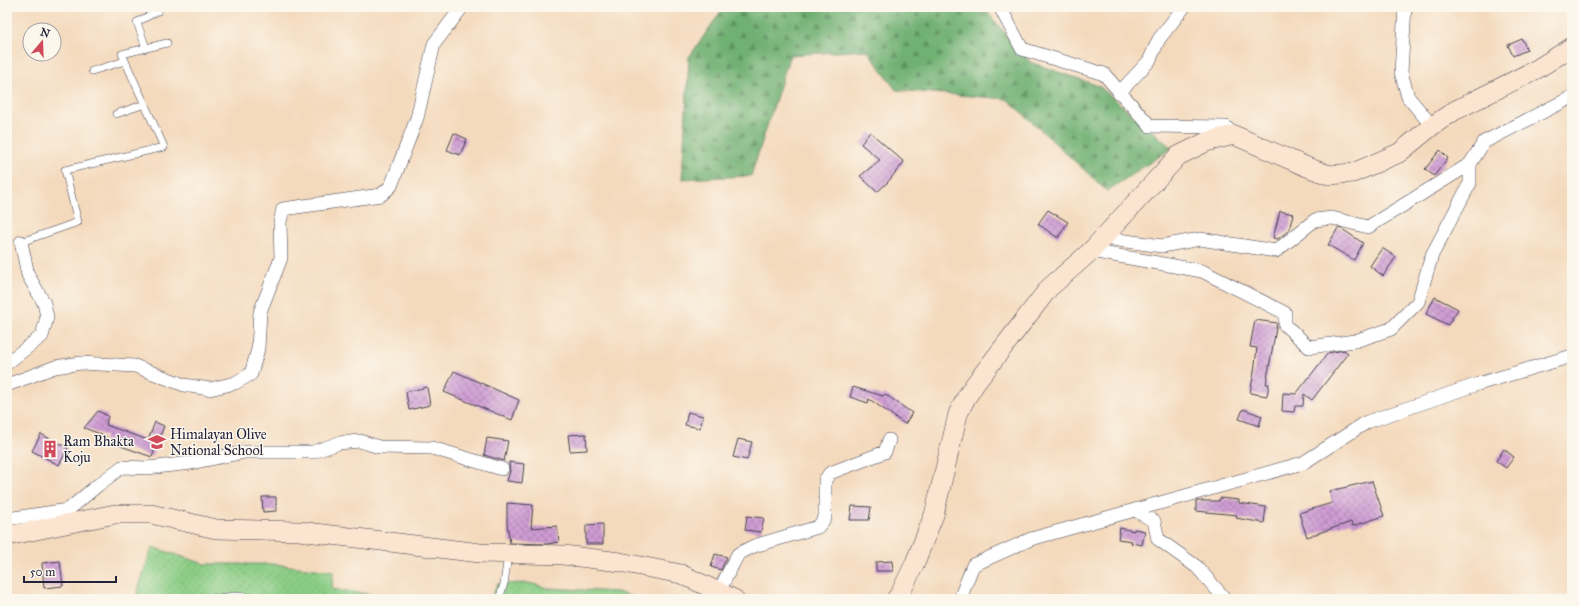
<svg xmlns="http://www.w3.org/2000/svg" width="1579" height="606" viewBox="0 0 1579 606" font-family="'IM FELL Great Primer',serif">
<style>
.grass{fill:url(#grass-dots);stroke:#567860}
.forest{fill:url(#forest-firs);stroke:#496956}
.building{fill:url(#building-cross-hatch)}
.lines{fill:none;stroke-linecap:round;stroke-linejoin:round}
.lane-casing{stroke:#423e4e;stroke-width:8}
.street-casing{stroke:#423e4e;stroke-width:14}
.secondary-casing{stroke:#423e4e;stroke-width:20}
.lane{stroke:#fff;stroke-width:7}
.street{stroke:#fff;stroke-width:13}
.secondary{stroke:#fce5d0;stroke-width:19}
.labels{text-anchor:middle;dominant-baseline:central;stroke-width:3;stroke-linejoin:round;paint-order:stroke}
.poi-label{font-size:14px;fill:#22223b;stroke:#fbf7ec;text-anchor:start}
</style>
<defs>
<pattern id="grass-dots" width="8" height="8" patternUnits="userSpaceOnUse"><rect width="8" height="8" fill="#8bcd85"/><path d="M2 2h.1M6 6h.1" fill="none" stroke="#78b074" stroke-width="1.8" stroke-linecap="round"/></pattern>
<pattern id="forest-firs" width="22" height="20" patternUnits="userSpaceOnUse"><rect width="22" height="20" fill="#70b072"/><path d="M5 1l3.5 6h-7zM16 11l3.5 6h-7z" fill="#5c8f5f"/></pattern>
<pattern id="building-cross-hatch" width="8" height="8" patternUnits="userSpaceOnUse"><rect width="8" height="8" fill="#cf9cd4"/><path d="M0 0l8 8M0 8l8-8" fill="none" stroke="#a87fad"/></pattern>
</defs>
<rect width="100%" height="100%" fill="#fbf7ec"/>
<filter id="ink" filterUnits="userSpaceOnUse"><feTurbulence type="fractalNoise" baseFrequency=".025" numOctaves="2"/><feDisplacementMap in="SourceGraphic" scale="8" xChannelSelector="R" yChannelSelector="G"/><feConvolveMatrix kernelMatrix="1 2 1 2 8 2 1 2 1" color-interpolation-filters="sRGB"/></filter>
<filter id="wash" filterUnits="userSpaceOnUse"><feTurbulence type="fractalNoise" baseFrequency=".012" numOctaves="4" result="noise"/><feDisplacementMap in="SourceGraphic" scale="16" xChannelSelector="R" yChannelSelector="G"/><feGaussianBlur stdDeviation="0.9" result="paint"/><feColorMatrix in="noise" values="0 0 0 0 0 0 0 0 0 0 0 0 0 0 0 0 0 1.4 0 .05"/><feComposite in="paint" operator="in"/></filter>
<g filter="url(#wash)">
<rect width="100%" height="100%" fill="#f4dabd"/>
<path class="grass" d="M152,547L205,564H272L333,571L332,589L403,599H135Z
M529,583L548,588L617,592L639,599H491L497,584Z"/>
<path class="forest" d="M724,7H983L1030,62L1099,86L1172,148L1107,191L1007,99L896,90L867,50L790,55L751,176L682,179L689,57Z"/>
<g id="blocks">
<path class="building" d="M1522,39L1527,50L1513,56L1508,45Z
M870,132L904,162L887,183L877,192L860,176L880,160L861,144Z
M454,133L467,139L460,155L447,150Z
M1440,150L1448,158L1434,176L1425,169Z
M1048,210L1068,222L1058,238L1038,224Z
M1280,211L1293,214L1289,230L1278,239L1273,238Z
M1338,228L1342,229L1363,243L1354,260L1328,245Z
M1382,248L1396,257L1383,276L1370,266Z
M1435,297L1458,309L1448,325L1426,314Z
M1255,320L1277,323L1266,384H1269L1267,396L1250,393L1254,372L1257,348L1250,347Z
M1344,350L1348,353L1312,400L1304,394L1303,406H1295L1294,412L1282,411L1283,393L1296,394L1328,353Z
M454,371L519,400L512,420L444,392Z
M427,387L430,405L409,410L406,392Z
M853,387L883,396L885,394L912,413L905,424L869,399L868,403L850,397Z
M1243,409L1262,416L1259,426L1239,419Z
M98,411L108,416L106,425L148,440L155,422L164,426L152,457L104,440L106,436L84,428Z
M688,412L703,416L700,428L685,425Z
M41,434L68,448L59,465L32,451Z
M586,434L587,450L570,451L568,435Z
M487,438L508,441L504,461L484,455Z
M738,439L752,442L747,460L733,457Z
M1504,449L1514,457L1506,468L1496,461Z
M509,462L524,464L522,483L507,481L510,471Z
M1372,481L1384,516L1353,526L1351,522L1307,537L1299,513L1332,503L1330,491Z
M262,497H276V511L263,512Z
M1220,498L1239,500V503L1266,507L1264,523L1236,518L1237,515L1196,511V501H1219Z
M507,503L533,505L531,528L557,526L559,542L547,544L510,543L507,524Z
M852,506L871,507L869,520H850Z
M747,516L764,518L761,532L745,530Z
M603,524V544H586V525Z
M1120,528L1134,531V529L1145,531L1142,545L1131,543L1132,541L1118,539Z
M715,554L727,557L721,570L711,567Z
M60,561L63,586L44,588L42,563Z
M892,561L893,571H876V562Z"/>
</g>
</g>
<g filter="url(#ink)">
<use href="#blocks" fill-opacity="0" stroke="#423e4e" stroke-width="1"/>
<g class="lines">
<g class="lane-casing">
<path id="lane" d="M146,48L137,22L158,11
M92,71L125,61
M116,114L145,104
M21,242L78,222L65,170L164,147L122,54L167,43
M210,599L235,596L274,599
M499,599L504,584L508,555"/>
</g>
<g class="street-casing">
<path id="street" d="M1000,7L1022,49L1104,74L1150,126L1226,127L1234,135
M1405,7L1401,72L1408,97L1432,126
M1119,93L1149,61L1159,39L1184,7
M1104,238L1162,246L1200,239L1276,251L1315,220L1332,218L1368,227L1470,164L1484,142L1572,97
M1091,251L1202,271L1285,313V325L1309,347L1355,341L1391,329L1418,302L1432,255L1470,183V164
M7,363L42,336L47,317L44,303L28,275L21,242
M7,385L55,367L81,363L135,366L184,385L210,389L235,383L251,374L258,349L260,312L281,258L280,222L283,209L381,195L391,186L417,118L434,44L462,7
M1135,510L1154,521L1158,539L1197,567L1225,599
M7,519L68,510L98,485L122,467L147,468L191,463L245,452H313L339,443L360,441L379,447L432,448L502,469
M719,591L738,554L754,546L818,527L825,518V480L830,473L885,452L889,440
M960,599L973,565L1031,539L1303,463L1367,422L1478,384L1572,356"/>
</g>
<g class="secondary-casing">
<path id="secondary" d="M7,536L115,514H151L216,529L299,531L480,553L563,555L620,562L681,574L734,599
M896,599L900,594L914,565L934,515L958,414L966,398L975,384L1049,288L1091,251L1178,156L1206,142L1234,135L1307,167L1329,175L1353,173L1399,153L1432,126L1454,111L1537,69L1572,47"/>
</g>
<use href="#lane" class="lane"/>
<use href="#street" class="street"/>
<use href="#secondary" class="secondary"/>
</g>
</g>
<defs>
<g id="school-bare" transform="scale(1.38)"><path d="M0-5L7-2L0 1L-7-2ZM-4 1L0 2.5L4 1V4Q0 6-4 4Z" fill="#d1495b" stroke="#fbf7ec" stroke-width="2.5" paint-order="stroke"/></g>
<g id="building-bare" transform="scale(1.38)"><path d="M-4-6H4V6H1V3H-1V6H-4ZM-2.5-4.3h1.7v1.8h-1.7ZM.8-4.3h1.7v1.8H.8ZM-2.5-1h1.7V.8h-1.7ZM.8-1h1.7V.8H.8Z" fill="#d1495b" stroke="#fbf7ec" stroke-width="2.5" paint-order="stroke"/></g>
</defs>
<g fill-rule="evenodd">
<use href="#school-bare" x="157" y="442"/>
<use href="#building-bare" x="50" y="449"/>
</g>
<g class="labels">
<g class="poi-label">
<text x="170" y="434">Himalayan Olive<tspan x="170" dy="16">National School</tspan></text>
<text x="63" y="441">Ram Bhakta<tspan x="63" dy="16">Koju</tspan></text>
</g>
</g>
<rect width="1579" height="606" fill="none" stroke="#fbf7ec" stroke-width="24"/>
<g transform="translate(42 42) rotate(19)"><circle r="19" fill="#fbf7ec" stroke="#a4a2a5"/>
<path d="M0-3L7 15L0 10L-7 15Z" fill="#d1495b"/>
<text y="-6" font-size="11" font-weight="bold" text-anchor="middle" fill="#22223b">N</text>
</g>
<path d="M24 576v6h92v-6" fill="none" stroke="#22223b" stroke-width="2"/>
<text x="30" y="576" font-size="12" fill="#22223b" stroke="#fbf7ec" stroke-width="3" paint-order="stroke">50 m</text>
</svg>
